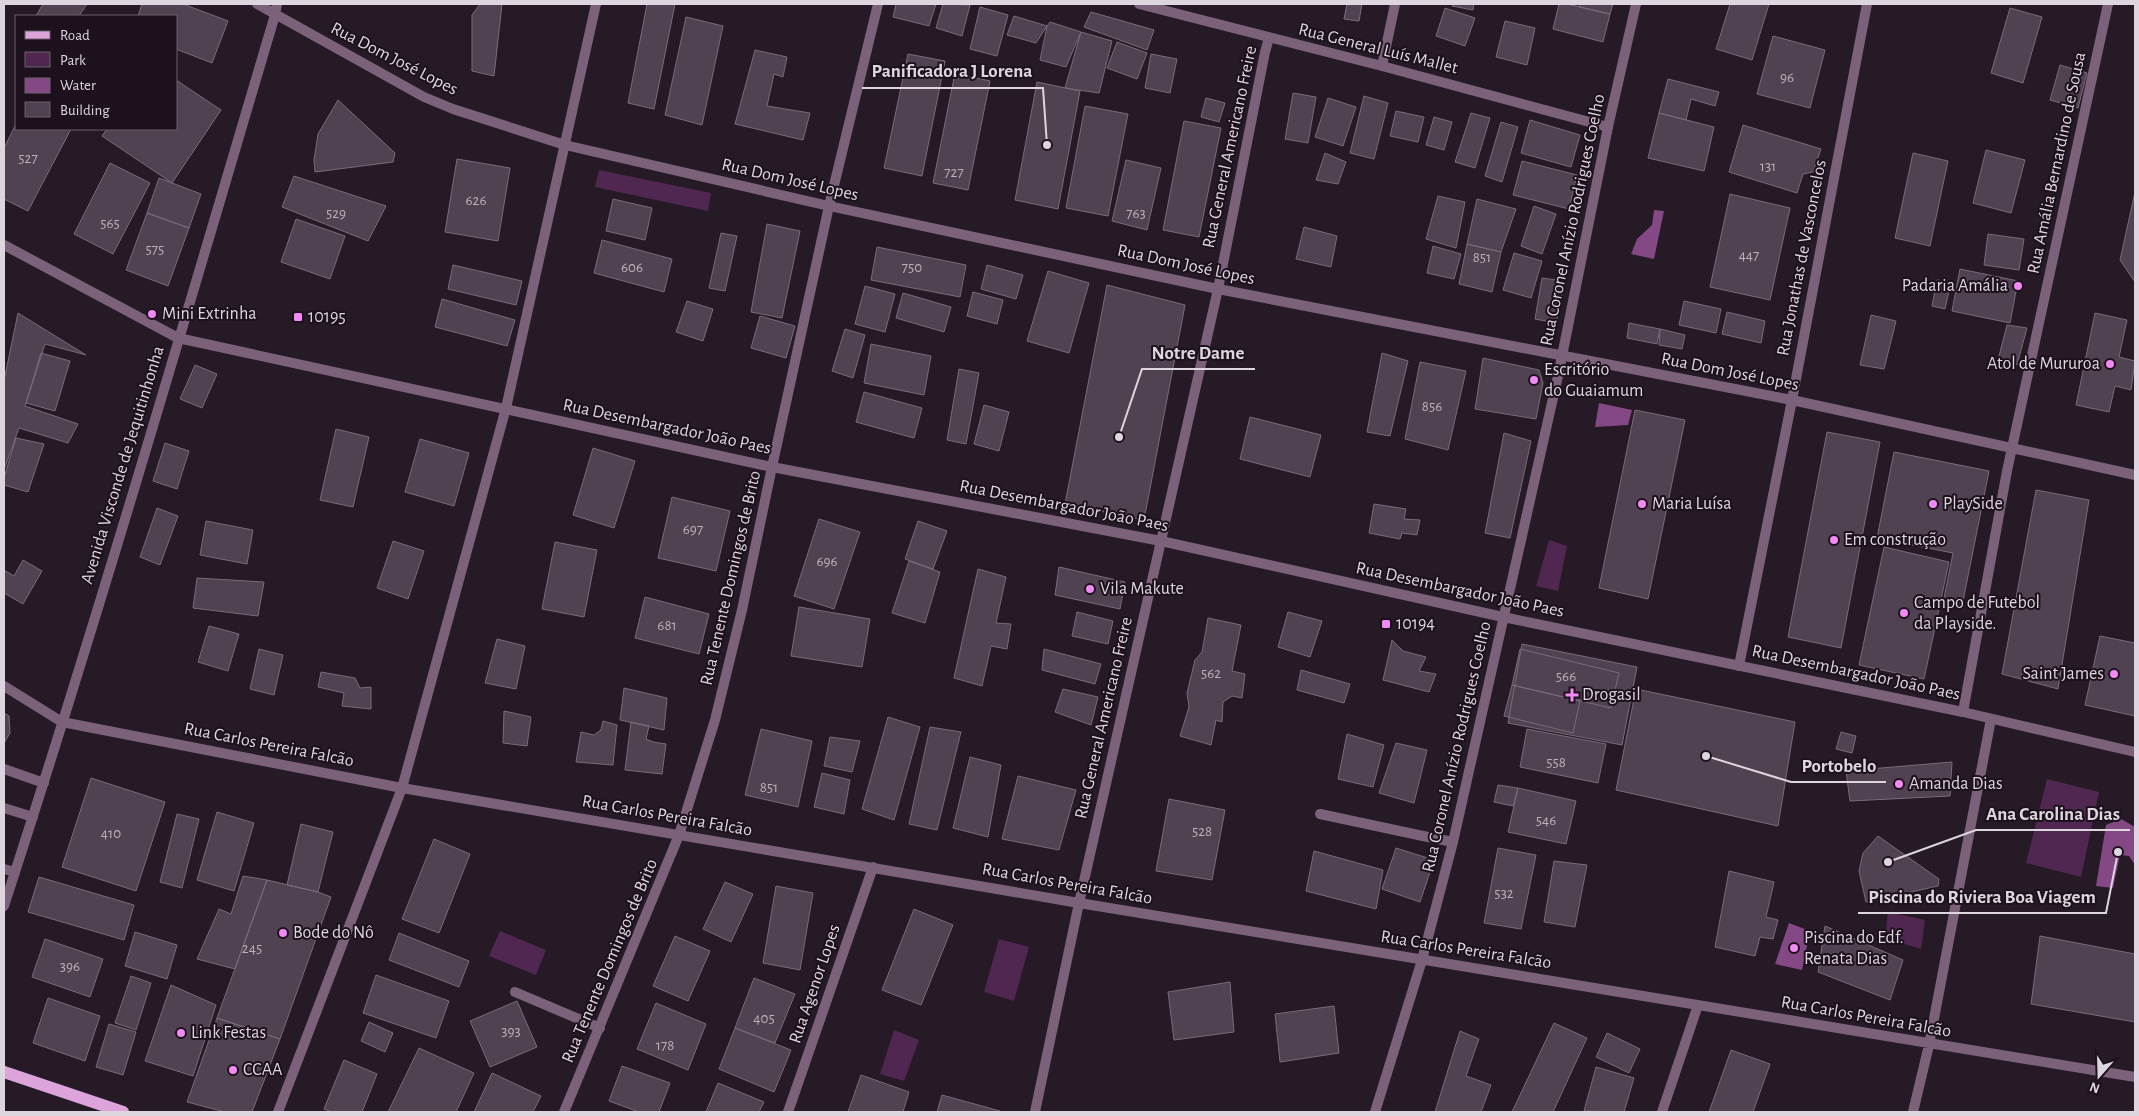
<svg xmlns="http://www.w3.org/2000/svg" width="2139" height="1116" viewBox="0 0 2139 1116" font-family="'Alegreya Sans',sans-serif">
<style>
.green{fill:#502751}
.water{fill:#844985}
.building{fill:#504250;stroke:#7a6b7a}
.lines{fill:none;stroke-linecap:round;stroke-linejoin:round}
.service{stroke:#7c617b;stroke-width:10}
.minor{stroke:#7c617b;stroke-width:10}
.tertiary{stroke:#7c617b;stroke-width:10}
.primary{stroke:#dca4db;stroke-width:12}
.poi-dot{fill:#f28af3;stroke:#1c111c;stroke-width:2}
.labels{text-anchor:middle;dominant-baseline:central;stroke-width:4;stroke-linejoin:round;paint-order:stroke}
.number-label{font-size:15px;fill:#bab1ba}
.street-label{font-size:18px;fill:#ded6de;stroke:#1c111c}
.poi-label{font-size:18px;fill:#ded6de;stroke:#1c111c;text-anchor:start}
.leader{fill:none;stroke:#ded6de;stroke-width:2}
.callout-dot{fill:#ded6de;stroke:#1c111c;stroke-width:2}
.callout-label{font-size:19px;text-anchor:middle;font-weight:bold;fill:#ded6de;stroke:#1c111c;stroke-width:4;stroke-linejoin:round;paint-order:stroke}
</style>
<rect width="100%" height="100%" fill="#251a25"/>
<path class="green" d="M599,170L711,193L708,211L595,187Z
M1549,540L1567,546L1558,591L1536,586Z
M2047,779L2099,792L2081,877L2026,863Z
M1888,912L1925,920L1921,949L1885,938Z
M500,931L546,950L536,975L489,956Z
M999,939L1029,947L1014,1001L984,992Z
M894,1030L919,1040L904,1081L880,1074Z"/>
<path class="water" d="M1654,210L1664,211L1654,259L1631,254L1637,239L1652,225Z
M1599,403L1632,410L1628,425L1595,427Z
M2121,819L2135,827V865L2129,856L2120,855L2113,888L2096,886L2106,825Z
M1789,923L1810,931L1802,970L1775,964Z"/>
<path class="building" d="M43,4H87L79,16H36Z
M142,4H183L228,21L212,63L176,49V16H138Z
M480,4H502L494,76L472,71V15Z
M647,4H675L654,109L628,103Z
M896,4H936L929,26L893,17Z
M943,4L970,5L962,36L936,28Z
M1347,4H1362L1359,21L1344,19Z
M1453,4H1474L1473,10L1452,6Z
M1559,4H1567L1610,14L1603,42L1553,29Z
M1580,4H1613L1610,14L1579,7Z
M1730,4H1769L1752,60L1716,49Z
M980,7L1008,15L997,56L970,49Z
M1445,8L1475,18L1465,46L1436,36Z
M2010,8L2042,17L2023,83L1991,73Z
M1091,12L1154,30L1147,50L1084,27Z
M1014,16L1047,26L1036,43L1007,35Z
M686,17L723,26L702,125L665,115Z
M1505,21L1535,28L1527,65L1496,57Z
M1050,22L1081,32L1066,67L1040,60L1047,26Z
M1081,32L1112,41L1099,93L1065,88Z
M1773,36L1825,50L1810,108L1757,94Z
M1117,42L1147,53L1137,79L1107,68Z
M755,50L787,57L783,77L774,74L767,106L810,113L803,140L735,124Z
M908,54L945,61L922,176L884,168Z
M1151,54L1177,59L1170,93L1145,88Z
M2060,65L2087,73L2078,108L2050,100Z
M955,73L990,81L968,190L933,183Z
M1668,79L1719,92L1715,106L1691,99L1686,120L1659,113Z
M176,80L221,110L172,183L102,136L107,129H176Z
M1037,82L1080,91L1058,209L1015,200Z
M1293,93L1316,97L1308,143L1285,139Z
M1364,96L1388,103L1374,159L1350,153Z
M1206,98L1225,103L1219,122L1201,117Z
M1328,98L1356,107L1343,146L1315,137Z
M338,100L395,153L393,162L315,172L314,160L318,134Z
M1085,106L1128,114L1108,216L1066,208Z
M1396,111L1424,117L1418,142L1390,136Z
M1471,113L1490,118L1475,168L1455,162Z
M1659,113L1714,127L1704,171L1648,158Z
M1434,117L1452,122L1444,150L1426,145Z
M1530,120L1580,135L1571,167L1521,153Z
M1184,121L1221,128L1199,237L1163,230Z
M1501,122L1518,127L1502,182L1485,176Z
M16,124V129H71L28,211L4,199V148Z
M1743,125L1821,149L1813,172L1803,174L1797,193L1729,172Z
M1986,150L2025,160L2011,213L1973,203Z
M1325,153L1346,162L1338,184L1316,180Z
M1913,153L1948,161L1930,246L1895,238Z
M457,159L510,168L498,241L445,232Z
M1126,160L1161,168L1147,230L1112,221Z
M1522,161L1577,175L1569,209L1513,195Z
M110,163L150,183L113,254L74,234Z
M294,176L386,206L368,241L282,207Z
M159,178L201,194L189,228L147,213Z
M2135,192V282L2120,260Z
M1730,194L1790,208L1770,300L1710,287Z
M1438,196L1465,202L1456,248L1426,239Z
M613,199L652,208L645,240L606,231Z
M1477,199L1516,209L1501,252L1467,244Z
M1534,206L1556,214L1542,254L1521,246Z
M147,213L189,228L168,286L126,270Z
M296,219L345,236L330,279L281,262Z
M767,224L800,231L782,318L751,312Z
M1304,227L1337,236L1331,267L1296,259Z
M721,233L737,236L725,291L709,288Z
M1988,234L2024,239L2019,270L1984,265Z
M602,240L672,259L664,292L594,273Z
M1467,244L1501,252L1492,292L1459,284Z
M1433,246L1461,254L1454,279L1427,273Z
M877,247L966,265L960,297L871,280Z
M1514,253L1542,261L1531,298L1503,290Z
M453,265L522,281L516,305L448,289Z
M987,265L1023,275L1016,299L981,289Z
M1960,269L2018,281L2010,323L1952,311Z
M1048,271L1089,283L1069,353L1027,341Z
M1542,278L1565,281L1556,323L1535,319Z
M1937,280L1951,282L1945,309L1932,306Z
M1107,285L1185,305L1144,520L1065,504Z
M865,286L895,294L885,332L855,324Z
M973,292L1003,300L997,324L967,316Z
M903,293L951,307L944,332L896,318Z
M442,299L515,320L507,346L435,327Z
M687,301L713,309L703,341L676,332Z
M1684,301L1721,309L1716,333L1679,325Z
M1727,312L1765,321L1761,343L1722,334Z
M18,313L86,355L45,344L25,406L78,424L68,443L19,428L4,470V381Z
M2095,313L2127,320L2119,357L2135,361L2131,390L2115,386L2109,412L2076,405Z
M1871,315L1896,321L1884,369L1860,365Z
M760,316L795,326L786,358L751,348Z
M1629,323L1660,329L1657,344L1627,338Z
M2007,325L2027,328L2017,365L1998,360Z
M845,329L865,335L853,378L832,371Z
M1660,329L1685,335L1682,349L1659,345Z
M871,344L931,356L924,395L864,383Z
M41,353L70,361L55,411L26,403Z
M1382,353L1408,361L1390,436L1367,432Z
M1483,358L1539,370L1543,383L1536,419L1475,409Z
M1420,362L1466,371L1448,450L1405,439Z
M195,365L217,374L202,408L180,399Z
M959,369L979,373L966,444L947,440Z
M864,392L922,408L914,438L856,422Z
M984,405L1009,412L999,451L974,444Z
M1635,410L1685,420L1648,599L1599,588Z
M1250,417L1321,435L1310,477L1240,459Z
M336,429L369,437L353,507L320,500Z
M1827,432L1880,442L1841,648L1788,637Z
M1504,433L1531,441L1510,538L1485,533Z
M16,438L44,444L28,492L4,485V478Z
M420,439L469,453L454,506L405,492Z
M165,443L189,451L177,489L153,481Z
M593,448L635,461L614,528L573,515Z
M1894,452L1989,471L1962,606L1943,603L1953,553L1877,538Z
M2036,490L2089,500L2058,689L2002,674Z
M672,497L730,511L716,571L658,558Z
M1374,504L1406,509L1404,519L1420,520L1417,535L1402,533L1400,539L1369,533Z
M157,508L178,516L160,565L140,557Z
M819,519L860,532L834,609L794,596Z
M206,521L253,530L247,564L200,555Z
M918,521L947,531L933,569L905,559Z
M393,541L424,551L408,599L377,588Z
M555,542L597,550L584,617L542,609Z
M1884,547L1949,562L1924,679L1859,665Z
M23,560L42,571L23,604L4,593V570L14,576Z
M909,561L940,572L925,623L892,613Z
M1059,567L1125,582L1120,609L1055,595Z
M978,569L1006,577L996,623L1011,624L1007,649L991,646L982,686L954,678Z
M197,578L264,582L258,616L193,608Z
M645,597L709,614L699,654L635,638Z
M799,607L870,619L862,667L791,656Z
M1077,612L1113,621L1108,644L1072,636Z
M1288,612L1322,621L1310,657L1278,647Z
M1208,618L1241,625L1232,671L1245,674L1242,698L1232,696L1223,702L1222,722L1216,720L1211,745L1180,736L1189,707L1187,693L1195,660L1202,652Z
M209,626L239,634L228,671L198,662Z
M2100,636L2135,643V716L2085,705Z
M497,639L525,646L516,689L485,683Z
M1392,640L1403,651L1426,657L1419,671L1436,674L1429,692L1383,680Z
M1522,644L1637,667L1622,745L1508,723Z
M259,649L283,655L274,695L250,689Z
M1044,649L1101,664L1095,684L1042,670Z
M1520,649L1619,673L1611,708L1512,685Z
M1301,670L1350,684L1344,703L1297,690Z
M321,672L355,678L360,688L371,687V709L342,706L344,693L318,687Z
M1512,685L1580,701L1573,733L1504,716Z
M624,688L667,698L664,730L620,720Z
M1063,689L1098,697L1091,725L1055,712Z
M1636,689L1795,722L1778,826L1616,790Z
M504,711L531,717L527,746L503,743Z
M4,713L9,716L10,733L4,743Z
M888,717L920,727L894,820L862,809Z
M603,721L617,725L613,765L576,762L581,732L594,735L601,730Z
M631,722L649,726L646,739L653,742L666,744L662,774L625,770Z
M930,727L961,732L937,830L909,824Z
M761,729L812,741L798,807L745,795Z
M1527,729L1606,744L1598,783L1520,767Z
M1841,732L1856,736L1852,753L1836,749Z
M1347,734L1384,745L1373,787L1338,779Z
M830,737L860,741L852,772L824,766Z
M1396,743L1427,750L1414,803L1379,793Z
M970,757L1001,765L988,837L953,828Z
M1952,762L1950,796L1850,801L1846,771Z
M822,773L850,780L844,814L814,807Z
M1018,776L1076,790L1059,850L1002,839Z
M91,778L165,802L136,891L62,867Z
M1498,785L1518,788L1513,806L1494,802Z
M1518,788L1576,801L1566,844L1508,832Z
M1169,799L1225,810L1212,880L1156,871Z
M217,812L254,823L234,891L197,880Z
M177,814L199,819L182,888L160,882Z
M301,824L333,832L318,892L287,885Z
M1878,836L1939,879L1938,886L1866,902L1859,871L1863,853Z
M434,839L470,854L439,933L402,919Z
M1396,848L1434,860L1420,902L1382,889Z
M1498,848L1536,855L1521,929L1484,923Z
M1314,851L1383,870L1376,909L1306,891Z
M1554,861L1587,865L1575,927L1544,922Z
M1729,871L1774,882L1766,917L1778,920L1773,939L1760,937L1755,956L1715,947Z
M243,876L267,880L235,969L197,959L219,909L231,914Z
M39,877L134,905L124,940L28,912Z
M267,880L318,892L331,897L280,1039L217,1018Z
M725,882L753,894L731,942L703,929Z
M776,886L813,893L800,970L763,963Z
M914,909L953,925L921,1005L882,990Z
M1825,926L1903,960L1890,1000L1818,972Z
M135,932L177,945L167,979L125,966Z
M399,933L469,961L459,987L389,960Z
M675,936L710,951L688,1001L653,986Z
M2040,936L2135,954V1022L2031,1004Z
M45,939L103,959L90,997L32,977Z
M376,975L449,1001L436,1038L363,1013Z
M131,976L151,983L136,1030L115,1023Z
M754,978L795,994L775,1043L735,1028Z
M1230,982L1234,1032L1174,1040L1168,992Z
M171,985L216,1005L193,1076L145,1061Z
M48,998L100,1016L85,1061L33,1043Z
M517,1001L537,1047L490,1067L470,1021Z
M656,1003L706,1024L688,1070L637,1049Z
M1334,1006L1339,1053L1280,1062L1275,1014Z
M217,1018L280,1039L252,1112H225L187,1102Z
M369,1022L393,1033L385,1052L361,1041Z
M1554,1023L1587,1038L1553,1112H1512Z
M109,1024L136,1032L123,1075L96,1067Z
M735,1028L791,1050L774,1092L719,1069Z
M1460,1031L1479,1039L1466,1076L1491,1085L1481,1112H1435Z
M1607,1033L1640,1049L1629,1073L1596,1057Z
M419,1048L474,1073L456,1112H388Z
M1731,1050L1770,1064L1753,1112H1709Z
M344,1060L377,1074L362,1112H332L324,1109Z
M622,1066L670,1083L659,1112H639L609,1101Z
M1596,1067L1634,1078L1624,1112L1584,1111Z
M492,1073L541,1096L533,1112H474Z
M861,1075L909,1092L903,1112H848Z
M718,1083L764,1102L759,1112H706Z
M942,1095L1000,1111L999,1112H937Z"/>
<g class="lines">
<path class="service" d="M4,769L44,783
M4,808L33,817
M1320,814L1423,836
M4,869L15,872"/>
<path class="minor" d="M1139,4L1382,66L1608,127
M1382,66L1395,4
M772,467L829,206L878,4
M1739,666L1792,400L1867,4
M4,686L62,722L402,788L1079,903L2135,1077
M1963,712L2007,471L2108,4
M1423,836L1453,842
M515,992L600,1028
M278,1112L402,788L506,408L596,4
M788,1112L873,867
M1035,1112L1079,903L1218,289L1265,52L1269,38
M1662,1112L1698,1005
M1913,1112L1929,1045L1991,719"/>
<path class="tertiary" d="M257,4L424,97L453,109L565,145L829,206L1218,289L1792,400L2135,475
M4,245L178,338L772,467L1161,541L1503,617L1963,712L2135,752
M4,906C100,611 187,312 275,15L277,4
M564,1112L679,835L715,720L742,610L772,467
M1375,1112L1422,960L1453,842L1558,376L1608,127L1636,4"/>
<path class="primary" d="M4,1072L123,1112"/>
</g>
<g class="poi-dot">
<circle cx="2018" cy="286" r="5"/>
<circle cx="152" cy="314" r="5"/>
<rect x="293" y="312" width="10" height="10" rx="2.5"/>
<circle cx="2110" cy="364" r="5"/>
<circle cx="1534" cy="380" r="5"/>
<circle cx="1642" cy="504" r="5"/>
<circle cx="1933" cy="504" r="5"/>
<circle cx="1834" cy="540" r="5"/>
<circle cx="1090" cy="589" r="5"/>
<circle cx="1904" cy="613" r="5"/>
<rect x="1381" y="619" width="10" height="10" rx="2.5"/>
<circle cx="2114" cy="674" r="5"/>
<path d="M1569.5 687.5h5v5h5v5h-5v5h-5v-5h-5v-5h5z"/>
<circle cx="1899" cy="784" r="5"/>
<circle cx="283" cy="933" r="5"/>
<circle cx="1794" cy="948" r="5"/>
<circle cx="181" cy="1033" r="5"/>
<circle cx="233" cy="1070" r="5"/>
</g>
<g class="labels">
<g class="number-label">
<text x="1787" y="77">96</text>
<text x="28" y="158">527</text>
<text x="1768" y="166">131</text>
<text x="954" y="172">727</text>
<text x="476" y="200">626</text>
<text x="336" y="213">529</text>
<text x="1136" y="213">763</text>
<text x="110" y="223">565</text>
<text x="155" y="249">575</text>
<text x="1749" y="255">447</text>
<text x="1482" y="257">851</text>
<text x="632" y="267">606</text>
<text x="912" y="267">750</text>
<text x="1432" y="406">856</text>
<text x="693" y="529">697</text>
<text x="827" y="561">696</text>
<text x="667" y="625">681</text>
<text x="1211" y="673">562</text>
<text x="1566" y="676">566</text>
<text x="1556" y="762">558</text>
<text x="769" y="787">851</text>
<text x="1546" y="820">546</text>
<text x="1202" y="831">528</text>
<text x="111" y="833">410</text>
<text x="1504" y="893">532</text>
<text x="252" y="948">245</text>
<text x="70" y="966">396</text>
<text x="764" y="1018">405</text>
<text x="511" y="1031">393</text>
<text x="665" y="1045">178</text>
</g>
<g class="street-label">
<text transform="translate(1378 49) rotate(14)">Rua General Luís Mallet</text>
<text transform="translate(394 59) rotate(27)">Rua Dom José Lopes</text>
<text transform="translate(1230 147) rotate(-78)">Rua General Americano Freire</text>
<text transform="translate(2057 163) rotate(-78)">Rua Amália Bernardino de Sousa</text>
<text transform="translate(790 180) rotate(13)">Rua Dom José Lopes</text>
<text transform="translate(1573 220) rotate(-78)">Rua Coronel Anízio Rodrigues Coelho</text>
<text transform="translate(1802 258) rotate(-79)">Rua Jonathas de Vasconcelos</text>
<text transform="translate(1186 265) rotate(12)">Rua Dom José Lopes</text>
<text transform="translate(1730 372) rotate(11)">Rua Dom José Lopes</text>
<text transform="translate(667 427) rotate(12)">Rua Desembargador João Paes</text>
<text transform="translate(123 465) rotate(-73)">Avenida Visconde de Jequitinhonha</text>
<text transform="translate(1064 506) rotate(11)">Rua Desembargador João Paes</text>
<text transform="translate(731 578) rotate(-77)">Rua Tenente Domingos de Brito</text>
<text transform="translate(1460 590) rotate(12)">Rua Desembargador João Paes</text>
<text transform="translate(1856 673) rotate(12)">Rua Desembargador João Paes</text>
<text transform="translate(1104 718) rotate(-77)">Rua General Americano Freire</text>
<text transform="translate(269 745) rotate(11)">Rua Carlos Pereira Falcão</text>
<text transform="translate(1457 747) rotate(-77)">Rua Coronel Anízio Rodrigues Coelho</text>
<text transform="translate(667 816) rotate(10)">Rua Carlos Pereira Falcão</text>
<text transform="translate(1067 884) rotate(10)">Rua Carlos Pereira Falcão</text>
<text transform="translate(1466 950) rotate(9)">Rua Carlos Pereira Falcão</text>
<text transform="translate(610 961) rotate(-67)">Rua Tenente Domingos de Brito</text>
<text transform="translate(815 984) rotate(-71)">Rua Agenor Lopes</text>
<text transform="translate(1866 1017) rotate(10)">Rua Carlos Pereira Falcão</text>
</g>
<g class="poi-label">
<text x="2008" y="286" text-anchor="end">Padaria Amália</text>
<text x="162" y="314">Mini Extrinha</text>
<text x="308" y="317">10195</text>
<text x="2100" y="364" text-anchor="end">Atol de Mururoa</text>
<text x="1544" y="370">Escritório<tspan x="1544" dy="21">do Guaiamum</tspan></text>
<text x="1652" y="504">Maria Luísa</text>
<text x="1943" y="504">PlaySide</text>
<text x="1844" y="540">Em construção</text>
<text x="1100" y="589">Vila Makute</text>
<text x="1914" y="603">Campo de Futebol<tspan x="1914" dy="21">da Playside.</tspan></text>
<text x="1396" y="624">10194</text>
<text x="2104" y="674" text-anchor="end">Saint James</text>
<text x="1582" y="695">Drogasil</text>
<text x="1909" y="784">Amanda Dias</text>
<text x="293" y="933">Bode do Nô</text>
<text x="1804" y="938">Piscina do Edf.<tspan x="1804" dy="21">Renata Dias</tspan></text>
<text x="191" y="1033">Link Festas</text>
<text x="243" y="1070">CCAA</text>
</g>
</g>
<path class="leader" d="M1047 145L1043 88H862M1119 437L1142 369H1255M1706 756L1791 782H1886M1888 862L1976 830H2130M2118 852L2106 913H1858"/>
<g class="callout-dot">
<circle cx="1047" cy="145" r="5"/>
<circle cx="1119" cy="437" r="5"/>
<circle cx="1706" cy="756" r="5"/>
<circle cx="1888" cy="862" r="5"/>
<circle cx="2118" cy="852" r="5"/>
</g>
<g class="callout-label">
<text x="952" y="77">Panificadora J Lorena</text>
<text x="1198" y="359">Notre Dame</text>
<text x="1839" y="772">Portobelo</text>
<text x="2053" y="820">Ana Carolina Dias</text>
<text x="1982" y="903">Piscina do Riviera Boa Viagem</text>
</g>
<rect width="2139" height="1116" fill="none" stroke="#ded6de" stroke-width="10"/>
<rect x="15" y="15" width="162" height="115" fill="#1c111c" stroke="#6a606a"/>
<rect x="25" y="31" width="25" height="8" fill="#dca4db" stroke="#6a606a"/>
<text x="60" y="40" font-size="15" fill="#ded6de">Road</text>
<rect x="25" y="52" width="25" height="15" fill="#502751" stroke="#6a606a"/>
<text x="60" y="65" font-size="15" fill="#ded6de">Park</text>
<rect x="25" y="78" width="25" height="15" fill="#844985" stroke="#6a606a"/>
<text x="60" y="90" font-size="15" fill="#ded6de">Water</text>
<rect x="25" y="102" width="25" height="15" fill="#504250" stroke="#6a606a"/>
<text x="60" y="115" font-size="15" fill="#ded6de">Building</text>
<g transform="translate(2099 1076) rotate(200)" stroke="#1c111c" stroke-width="4" paint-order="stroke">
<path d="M0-4L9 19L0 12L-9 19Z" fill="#ded6de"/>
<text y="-8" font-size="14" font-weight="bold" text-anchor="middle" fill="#ded6de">N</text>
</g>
</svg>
